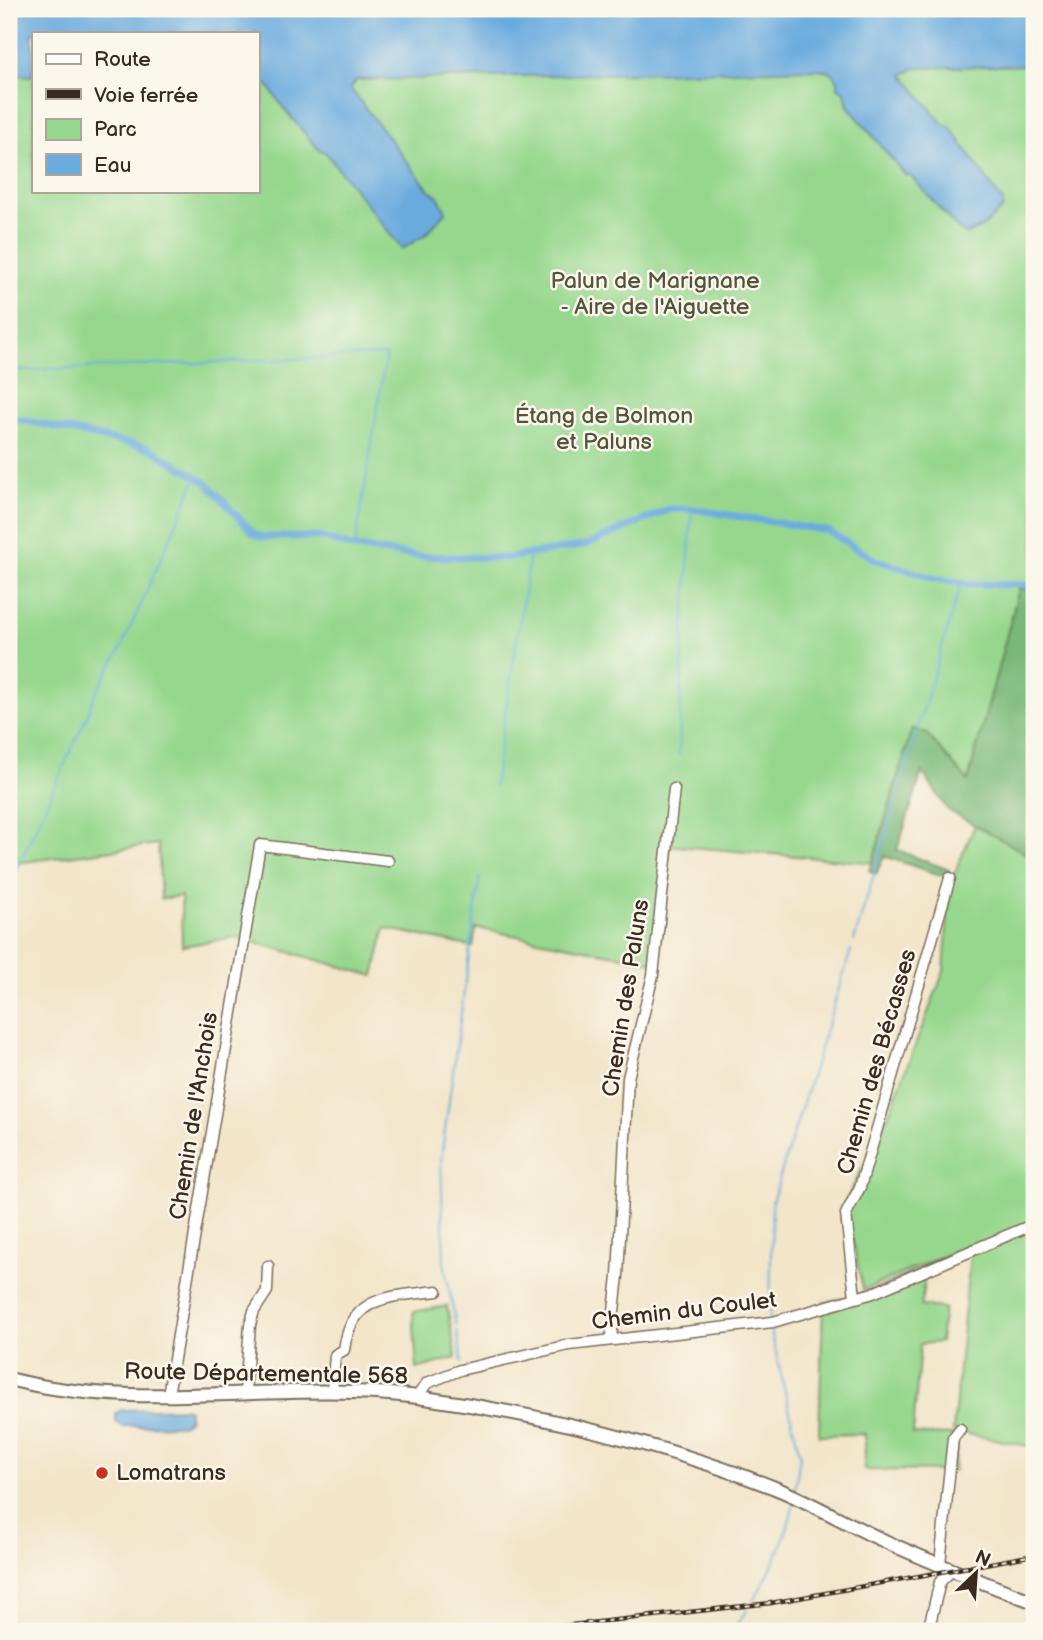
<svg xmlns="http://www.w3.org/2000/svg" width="1043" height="1640" viewBox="0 0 1043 1640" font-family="'Balsamiq Sans',sans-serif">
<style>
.green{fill:#96d78d;stroke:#688056;stroke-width:2;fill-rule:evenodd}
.forest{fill:#78b878;stroke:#5a714b;stroke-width:2}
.water{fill:#6aabde;stroke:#526a7e;stroke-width:2}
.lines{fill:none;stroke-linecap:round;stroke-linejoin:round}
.stream{stroke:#6aabde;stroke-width:2}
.canal{stroke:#6aabde;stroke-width:7}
.minor-casing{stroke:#7b6b5a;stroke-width:13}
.major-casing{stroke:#7b6b5a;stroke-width:16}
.minor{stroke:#fff;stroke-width:10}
.major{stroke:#fff;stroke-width:12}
.rail-casing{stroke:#3b2a1e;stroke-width:4.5}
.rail{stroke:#fbf7ec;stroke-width:2;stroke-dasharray:5;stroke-linecap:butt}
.poi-dot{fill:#c8321e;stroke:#fbf7ec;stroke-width:2.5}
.labels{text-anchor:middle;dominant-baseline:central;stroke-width:5;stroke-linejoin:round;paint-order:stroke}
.park-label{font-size:23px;fill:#52553a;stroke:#fbf7ec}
.street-label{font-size:23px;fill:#3b2a1e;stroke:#fbf7ec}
.poi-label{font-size:23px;fill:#3b2a1e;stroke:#fbf7ec;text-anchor:start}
</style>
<rect width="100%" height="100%" fill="#fbf7ec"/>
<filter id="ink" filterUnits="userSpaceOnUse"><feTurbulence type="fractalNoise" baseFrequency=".0143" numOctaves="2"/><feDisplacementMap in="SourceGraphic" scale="14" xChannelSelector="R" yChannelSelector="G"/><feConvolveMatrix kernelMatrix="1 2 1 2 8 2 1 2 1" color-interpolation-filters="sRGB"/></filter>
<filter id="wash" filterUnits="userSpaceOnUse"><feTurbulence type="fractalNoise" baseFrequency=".00686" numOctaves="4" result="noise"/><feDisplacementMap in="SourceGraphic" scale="28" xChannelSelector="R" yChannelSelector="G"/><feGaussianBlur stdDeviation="1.57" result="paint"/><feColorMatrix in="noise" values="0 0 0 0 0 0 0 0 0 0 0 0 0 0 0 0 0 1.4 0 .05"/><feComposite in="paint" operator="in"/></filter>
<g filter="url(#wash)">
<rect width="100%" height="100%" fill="#f2e5c9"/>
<path class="green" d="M9,9H1034V1447L953,1431L971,1244L863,1290L845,1203L887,1118L944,971L950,884L975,825L915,760L876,863L666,845L652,962L476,928L473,947L385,928L374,976L236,937L182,946L181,896L161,899L158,844L16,863L9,857ZM33,33H257V191H33Z
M948,1256L947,1266L925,1274L921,1306L944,1308L940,1342L920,1344L913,1434L958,1435L954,1471L864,1470L865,1434L819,1435L823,1303L872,1291Z
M447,1306L456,1358L417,1369L413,1312Z"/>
<path class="forest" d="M1019,589L1034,590V791L1029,818L1034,820V858L948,810L922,772L897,850L949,870L948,878L884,856L876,874L870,871L912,728L927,734L968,781Z"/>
<path class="water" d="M9,9H1034V65L916,68L903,74L942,123L951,128L1003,202V208C991,220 982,229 966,234L956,227L911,176L905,175L848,106L845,92L838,88V81L831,72L819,69L357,80L350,88L430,191L438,196L446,212L425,235L402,249L325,152L320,151L284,109L267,84L257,80V33H33V76L9,75Z
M185,1408L189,1410V1418L182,1425L122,1426L116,1422V1413L121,1410Z"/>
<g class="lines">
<path class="stream" d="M9,371L386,355L355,547
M683,646L692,509
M1034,654L1031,679L1034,683
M682,682L683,650
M679,755L681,685
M494,786L530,554
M22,857L87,716L95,694L121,649L195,481L199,478
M9,885L20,860
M854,941L961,583
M770,1319L772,1202L851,950
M456,1325L444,1262L441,1159L480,876
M770,1328L800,1455L795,1490
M457,1330L462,1362
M753,1601C772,1570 786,1539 794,1503
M592,1627L605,1631
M732,1631L747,1610"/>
<path class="canal" d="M9,417L149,448L207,483L253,533L261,537H321L352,547L417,556L506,558L586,545L670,509H692L828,531L874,559L932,578L967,584L1034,585"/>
</g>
</g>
<g filter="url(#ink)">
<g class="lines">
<g class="minor-casing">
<path id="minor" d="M855,1297L846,1214L860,1187L950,878
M611,1338L618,1276L628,1078L653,975L674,789
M332,1392L335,1355L344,1350C351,1294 391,1297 437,1291
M245,1393L250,1325L254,1311L267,1291L268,1266
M168,1395L260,845L388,861
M417,1397L427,1383L460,1370L569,1345L773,1322L873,1293L1034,1224
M940,1564L953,1438L960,1429
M928,1631L940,1582L953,1569"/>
</g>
<g class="major-casing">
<path id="major" d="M9,1379C143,1414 283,1379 418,1397C539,1414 662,1444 775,1488C810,1502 842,1521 876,1537C927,1561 981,1582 1034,1602"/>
</g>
<use href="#minor" class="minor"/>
<use href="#major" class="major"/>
<g class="rail-casing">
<path id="rail" d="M517,1631L771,1603L1034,1555"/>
</g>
<use href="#rail" class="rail"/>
</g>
</g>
<circle class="poi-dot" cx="102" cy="1473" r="7"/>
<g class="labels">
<g class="park-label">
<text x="655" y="281">Palun de Marignane<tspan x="655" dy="26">- Aire de l'Aiguette</tspan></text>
<text x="604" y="416">Étang de Bolmon<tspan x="604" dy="26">et Paluns</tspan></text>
</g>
<g class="street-label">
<text transform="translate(626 998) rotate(-81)">Chemin des Paluns</text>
<text transform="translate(877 1062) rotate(-74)">Chemin des Bécasses</text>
<text transform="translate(194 1116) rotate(-81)">Chemin de l'Anchois</text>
<text transform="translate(684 1311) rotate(-7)">Chemin du Coulet</text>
<text transform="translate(266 1374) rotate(1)">Route Départementale 568</text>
</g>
<g class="poi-label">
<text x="116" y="1473">Lomatrans</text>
</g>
</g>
<rect width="1043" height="1640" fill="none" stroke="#fbf7ec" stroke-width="35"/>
<rect x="32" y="32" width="228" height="161" fill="#fbf7ec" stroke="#aea59a" stroke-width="2"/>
<rect x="46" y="54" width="35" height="10" fill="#ffffff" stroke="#aea59a" stroke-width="2"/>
<text x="94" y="66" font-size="21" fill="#3b2a1e">Route</text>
<rect x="46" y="89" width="35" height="10" fill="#3b2a1e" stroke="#aea59a" stroke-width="2"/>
<text x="94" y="102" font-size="21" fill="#3b2a1e">Voie ferrée</text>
<rect x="46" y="119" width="35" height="21" fill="#96d78d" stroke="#aea59a" stroke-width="2"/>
<text x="94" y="136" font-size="21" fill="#3b2a1e">Parc</text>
<rect x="46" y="154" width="35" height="21" fill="#6aabde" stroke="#aea59a" stroke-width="2"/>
<text x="94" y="172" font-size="21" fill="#3b2a1e">Eau</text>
<g transform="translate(976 1573) rotate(25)" stroke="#fbf7ec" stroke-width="5" paint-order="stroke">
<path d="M0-5L12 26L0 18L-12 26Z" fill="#3b2a1e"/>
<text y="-10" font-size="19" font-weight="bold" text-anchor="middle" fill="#3b2a1e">N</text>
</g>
</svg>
